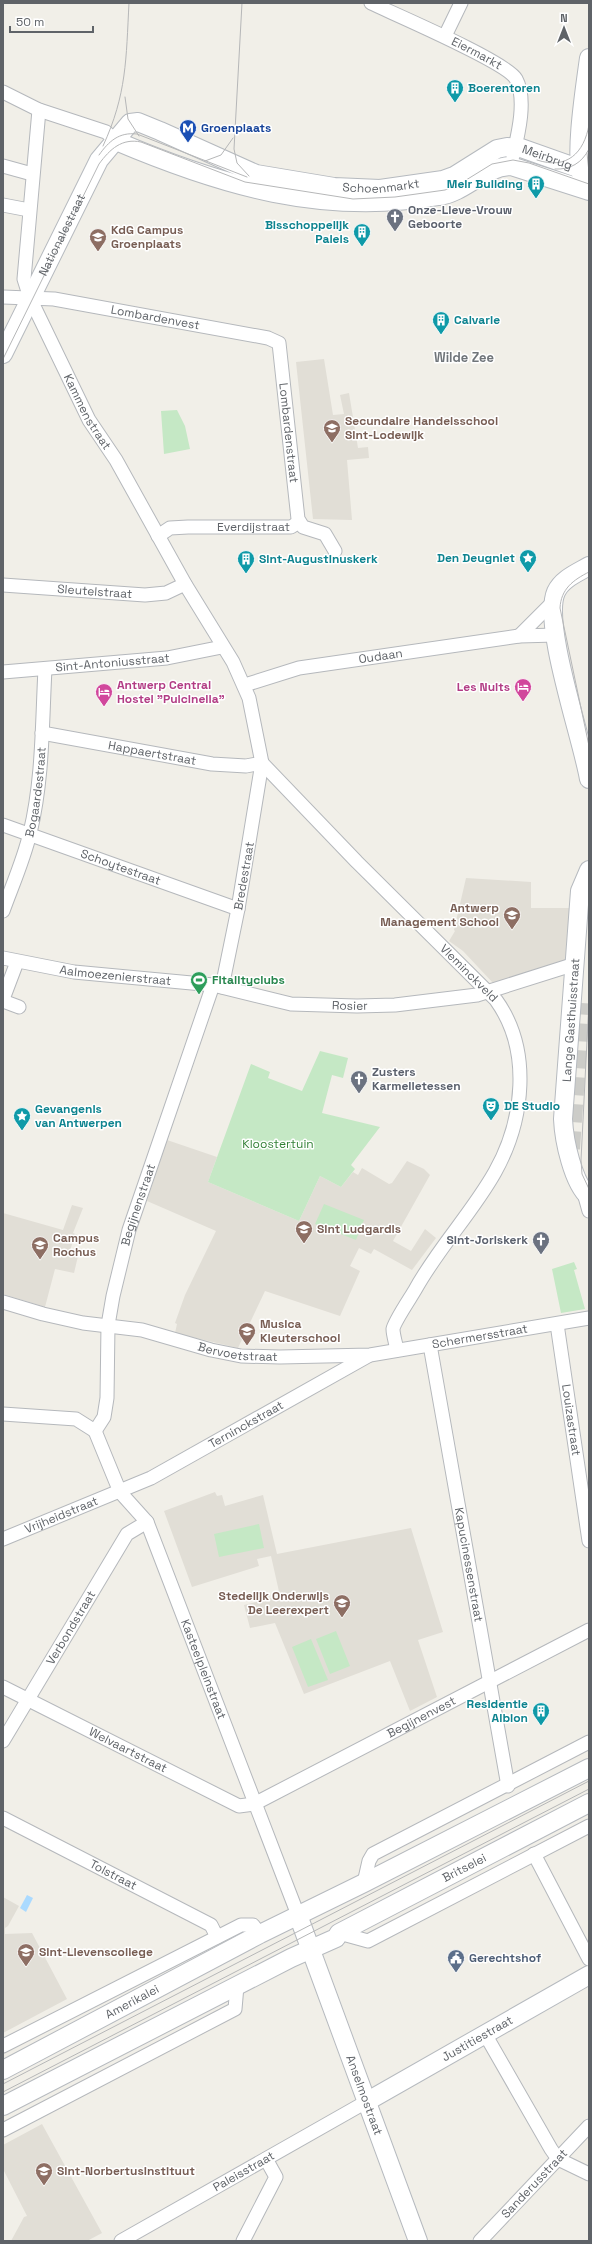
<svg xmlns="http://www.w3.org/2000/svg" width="592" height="2244" viewBox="0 0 592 2244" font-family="'Space Grotesk',sans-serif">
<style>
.education{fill:#e1ded6}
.green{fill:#c5e8c5}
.water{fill:#aadaff}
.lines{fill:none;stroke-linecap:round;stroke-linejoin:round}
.secondary-tunnel{stroke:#ccccc8;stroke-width:18;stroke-dasharray:18 9;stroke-linecap:butt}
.street-casing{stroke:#b5b8bc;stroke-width:15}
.secondary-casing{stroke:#b6babf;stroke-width:20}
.street{stroke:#fff;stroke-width:13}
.secondary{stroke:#fff;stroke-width:18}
.tram{stroke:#b6b7b8;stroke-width:1}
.labels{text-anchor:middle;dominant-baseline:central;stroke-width:3;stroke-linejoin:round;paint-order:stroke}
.street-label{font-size:12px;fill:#5f6368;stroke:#fff}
.culture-label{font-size:12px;font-weight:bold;fill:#0d838f;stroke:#fff;text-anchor:start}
.transit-label{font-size:12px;font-weight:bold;fill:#164399;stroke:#fff;text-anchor:start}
.worship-label{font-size:12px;font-weight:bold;fill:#5b616d;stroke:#fff;text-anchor:start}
.education-label{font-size:12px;font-weight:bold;fill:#785e54;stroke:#fff;text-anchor:start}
.hotel-label{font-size:12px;font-weight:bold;fill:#b23c85;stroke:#fff;text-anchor:start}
.leisure-label{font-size:12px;font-weight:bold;fill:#27864d;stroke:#fff;text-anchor:start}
.park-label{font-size:12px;fill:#348238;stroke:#fff}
.service-label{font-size:12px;font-weight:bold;fill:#4e5e75;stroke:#fff;text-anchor:start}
.neighbourhood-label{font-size:13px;font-weight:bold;fill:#70757a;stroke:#fff}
</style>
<rect width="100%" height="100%" fill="#f1efe8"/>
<path class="education" d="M324,359L333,415L344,414L340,395L349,393L358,448L368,447L369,458L347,460L352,520L313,519L296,362Z
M466,878L531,882V908H571L567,962L493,983L463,951L449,941L455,931L454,930Z
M167,1140L217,1157L208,1182L299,1221L320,1176L341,1187L353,1172L358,1175L362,1168L389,1184L392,1183L407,1161L424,1169L430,1175L393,1241L411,1251L425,1229L436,1238L412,1270L374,1249L371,1254L359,1248L350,1266L360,1271L340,1316L265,1291L238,1348L175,1333L177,1324L175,1323L185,1295L216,1231L147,1201Z
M72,1205L83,1208L73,1233L80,1236L77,1243L73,1241L69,1254L78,1256L74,1273L55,1269L45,1307L3,1294V1213L63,1230Z
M215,1492L217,1496L222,1495L225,1506L263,1495L277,1554L411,1528L443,1632L418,1640L437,1697L410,1711L390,1661L304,1694L275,1623L250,1628L244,1605L280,1596L271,1556L257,1559L259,1566L192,1587L164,1511Z
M3,1897L19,1906L8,1926L5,1928V1934L32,1933L67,1999L3,2033Z
M42,2124L102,2233L87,2241H11L24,2217L27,2216L3,2169V2145Z"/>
<path class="green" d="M177,410L185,426L190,449L164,454L161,411Z
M320,1051L348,1058L343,1078L332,1075L322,1113L380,1127L351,1165L355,1169L341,1187L320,1176L299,1221L208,1182L251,1064L270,1072L268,1078L302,1091Z
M324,1204L364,1220L356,1240L315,1224Z
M574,1262L577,1269L574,1270L585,1309L561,1313L552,1269Z
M259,1524L264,1548L219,1557L214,1534Z
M336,1631L350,1666L330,1674L316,1639Z
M311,1639L328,1680L308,1687L292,1647Z"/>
<path class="water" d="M27,1895L33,1898L26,1912L20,1908Z"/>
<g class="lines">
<path class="secondary-tunnel" d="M571,1149L581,1003"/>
<g class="street-casing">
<g id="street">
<path id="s1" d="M371,3C394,14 507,62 516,79C527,99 518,135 513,156"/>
<path d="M445,36L461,3"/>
<path d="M3,92L39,110L106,132L116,141"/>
<path id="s2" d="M39,110L24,279L30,298L89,420L116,460L185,584L233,662L249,698L262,763L238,909L222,987"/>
<path d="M3,166L32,174"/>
<path d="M3,205L29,210"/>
<path id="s3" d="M3,297L54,299L268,338L279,343L298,519L303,527L325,534L335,551"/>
<path id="s4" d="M158,536L170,528L188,527H291L299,522"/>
<path id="s5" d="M3,585L145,595L166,593L185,584"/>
<path d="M519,636L553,602"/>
<path id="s6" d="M3,672L167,658L222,647"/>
<path id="s7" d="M245,685L299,668L519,636L556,635"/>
<path id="s8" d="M42,733L212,764L246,766L262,763"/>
<path id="s9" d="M262,763L357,862L496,1000C532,1050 524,1120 495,1172C472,1213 438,1248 415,1290C411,1297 394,1322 393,1329C393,1335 396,1344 397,1350"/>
<path id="s10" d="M3,825L238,909"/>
<path id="s11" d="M3,911C12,886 24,859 30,833C43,779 42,724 45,669"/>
<path id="s12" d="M3,958L74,972L213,985L291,1004L357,1006L395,1005L477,995L575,964"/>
<path d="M3,999L17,962"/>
<path d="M3,1001L19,1007"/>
<path d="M584,1193L589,1211"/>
<path id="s13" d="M3,1302L43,1314L83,1323L142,1330L211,1350L241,1356L280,1357L370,1355L589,1318"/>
<path id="s14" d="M557,1324L589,1541"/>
<path id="s15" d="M430,1345L508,1786"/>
<path d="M3,1414L76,1419L95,1431"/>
<path id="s16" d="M95,1431L120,1492L147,1522L298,1915"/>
<path id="s17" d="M95,1431L104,1417L107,1398L108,1325L113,1296L129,1230L213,985"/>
<path id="s18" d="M3,1539L151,1478L368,1356"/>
<path id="s19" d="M3,1687L239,1806L254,1804L589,1630"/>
<path id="s20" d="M3,1741L127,1534L147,1522"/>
<path id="s21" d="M3,1818L211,1925L217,1937"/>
<path d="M534,1854L589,1959"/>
<path d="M364,1883L369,1861L373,1854L589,1742"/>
<path d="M339,1933L368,1941L589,1826"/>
<path d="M485,2034L551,2149L558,2159L589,2174"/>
<path d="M3,2046L241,1925H253L260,1934"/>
<path d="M3,2130L235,2009L237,1986"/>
<path id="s22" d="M121,2241L366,2102"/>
<path d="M243,2241L276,2177L266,2159"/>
<path id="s23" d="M480,2241L589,2126"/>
</g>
</g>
<g class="secondary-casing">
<g id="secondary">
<path d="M116,141C222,186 323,216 439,196C466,192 483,167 511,166L589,191"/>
<path d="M583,179C573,161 586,81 589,58"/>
<path id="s24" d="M3,354L99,160L130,123L138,122L160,131L256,174L334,187L380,189L443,180L454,176L497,149L507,147L521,148L589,172"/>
<path d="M589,566C577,573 562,579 556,592C542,624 582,738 589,779"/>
<path d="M589,870L580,891L563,1119C564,1141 573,1183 589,1197"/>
<path id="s25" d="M298,1915L418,2241"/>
<path id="s26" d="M3,2070L260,1934L364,1883L589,1768"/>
<path id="s27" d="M366,2102L589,1975"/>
<path id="s28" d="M3,2106L291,1958L336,1938L339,1933L589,1803"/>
</g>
</g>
<use href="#street" class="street"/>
<use href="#secondary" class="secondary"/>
<path class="tram" d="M242,3L234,149L237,163L249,176
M125,97L128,119L139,136
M103,146C127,94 126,59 129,3
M587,153L589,172
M99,155C109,141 119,132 137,134L247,177
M537,160C567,170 584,153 589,125
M205,161L221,155L233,138
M555,169C570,170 582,163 589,149
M3,359L99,164C110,149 122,138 141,142L245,182L353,199L395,197L445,190L458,185L492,164L513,160L529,163L589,184
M589,572C573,580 561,589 560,608L589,746
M589,1001L581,1160L582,1174L589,1189
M3,2084L589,1781
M3,2092L589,1789"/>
</g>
<defs>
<g id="building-pin" transform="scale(0.9)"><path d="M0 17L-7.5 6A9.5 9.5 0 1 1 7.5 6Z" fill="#0f9aa8" stroke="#fff"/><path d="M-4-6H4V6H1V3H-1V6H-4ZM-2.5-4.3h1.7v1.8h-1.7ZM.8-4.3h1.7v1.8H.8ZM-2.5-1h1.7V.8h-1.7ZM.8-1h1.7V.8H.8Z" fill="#fff"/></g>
<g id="metro-pin" transform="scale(0.9)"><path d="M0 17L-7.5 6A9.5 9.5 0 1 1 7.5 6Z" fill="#1a4fb4" stroke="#fff"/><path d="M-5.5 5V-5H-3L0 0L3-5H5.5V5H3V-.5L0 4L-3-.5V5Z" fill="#fff"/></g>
<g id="church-pin" transform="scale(0.9)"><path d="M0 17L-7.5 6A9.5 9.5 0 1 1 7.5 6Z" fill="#6b7280" stroke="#fff"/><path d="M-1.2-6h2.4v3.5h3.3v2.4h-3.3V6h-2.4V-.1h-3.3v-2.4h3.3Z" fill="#fff"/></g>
<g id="university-pin" transform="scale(0.9)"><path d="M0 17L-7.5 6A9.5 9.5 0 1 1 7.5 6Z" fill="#8d6e63" stroke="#fff"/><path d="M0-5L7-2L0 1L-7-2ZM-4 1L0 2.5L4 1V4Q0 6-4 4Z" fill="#fff"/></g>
<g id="school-pin" transform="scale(0.9)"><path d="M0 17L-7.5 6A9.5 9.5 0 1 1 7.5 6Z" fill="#8d6e63" stroke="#fff"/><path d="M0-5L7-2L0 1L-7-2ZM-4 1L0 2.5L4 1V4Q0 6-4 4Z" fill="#fff"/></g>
<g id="sight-pin" transform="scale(0.9)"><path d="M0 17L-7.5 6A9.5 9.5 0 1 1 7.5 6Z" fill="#0f9aa8" stroke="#fff"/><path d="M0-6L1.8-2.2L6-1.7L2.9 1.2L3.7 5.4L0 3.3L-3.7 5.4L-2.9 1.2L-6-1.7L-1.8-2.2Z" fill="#fff"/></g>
<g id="hotel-pin" transform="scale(0.9)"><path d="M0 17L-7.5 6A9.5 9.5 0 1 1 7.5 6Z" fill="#d1479c" stroke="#fff"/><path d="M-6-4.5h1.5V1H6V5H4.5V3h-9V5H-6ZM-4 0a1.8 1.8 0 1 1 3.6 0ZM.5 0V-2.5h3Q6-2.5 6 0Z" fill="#fff"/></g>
<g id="stadium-pin" transform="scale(0.9)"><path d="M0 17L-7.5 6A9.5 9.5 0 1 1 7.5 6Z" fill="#2e9e5b" stroke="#fff"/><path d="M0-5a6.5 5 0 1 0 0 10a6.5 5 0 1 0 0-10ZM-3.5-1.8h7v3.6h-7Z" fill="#fff"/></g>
<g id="theatre-pin" transform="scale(0.9)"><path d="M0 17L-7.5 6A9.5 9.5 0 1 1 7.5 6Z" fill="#0f9aa8" stroke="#fff"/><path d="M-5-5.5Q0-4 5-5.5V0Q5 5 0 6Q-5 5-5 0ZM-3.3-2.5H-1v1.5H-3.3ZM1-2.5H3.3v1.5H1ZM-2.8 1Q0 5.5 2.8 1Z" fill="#fff"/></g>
<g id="civic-pin" transform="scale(0.9)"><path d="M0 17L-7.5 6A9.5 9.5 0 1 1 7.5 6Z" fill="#5c6f8a" stroke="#fff"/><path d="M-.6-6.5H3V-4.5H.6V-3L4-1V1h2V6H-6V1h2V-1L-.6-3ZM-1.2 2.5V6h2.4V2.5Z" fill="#fff"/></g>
</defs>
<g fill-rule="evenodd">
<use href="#building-pin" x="455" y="88"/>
<use href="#metro-pin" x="188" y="128"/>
<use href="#building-pin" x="536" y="184"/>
<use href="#church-pin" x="395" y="217"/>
<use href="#building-pin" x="362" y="232"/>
<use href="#university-pin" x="98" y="237"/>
<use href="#building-pin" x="441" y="320"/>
<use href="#school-pin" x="332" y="428"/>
<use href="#sight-pin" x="528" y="558"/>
<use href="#building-pin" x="246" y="559"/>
<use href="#hotel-pin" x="523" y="687"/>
<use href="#hotel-pin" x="104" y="692"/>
<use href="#university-pin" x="512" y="915"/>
<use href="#stadium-pin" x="199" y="980"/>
<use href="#church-pin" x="359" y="1079"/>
<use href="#theatre-pin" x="491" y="1106"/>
<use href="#sight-pin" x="22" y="1116"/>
<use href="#school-pin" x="304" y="1229"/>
<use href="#church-pin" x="541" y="1240"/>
<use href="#university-pin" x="40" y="1245"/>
<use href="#school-pin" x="247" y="1331"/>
<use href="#school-pin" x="342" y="1603"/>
<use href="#building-pin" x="541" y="1711"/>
<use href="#school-pin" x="26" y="1952"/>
<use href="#civic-pin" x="456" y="1958"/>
<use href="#school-pin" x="44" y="2171"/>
</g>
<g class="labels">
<g class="street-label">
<text stroke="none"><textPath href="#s1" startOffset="117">Eiermarkt</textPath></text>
<text stroke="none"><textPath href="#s24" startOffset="705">Meirbrug</textPath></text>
<text stroke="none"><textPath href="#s24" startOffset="528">Schoenmarkt</textPath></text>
<text stroke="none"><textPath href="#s24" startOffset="133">Nationalestraat</textPath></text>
<text stroke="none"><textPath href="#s3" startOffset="154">Lombardenvest</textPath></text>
<text stroke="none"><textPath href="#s2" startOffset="317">Kammenstraat</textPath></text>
<text stroke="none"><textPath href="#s3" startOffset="371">Lombardenstraat</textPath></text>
<text stroke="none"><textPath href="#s4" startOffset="98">Everdijstraat</textPath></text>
<text stroke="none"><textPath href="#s5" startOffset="92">Sleutelstraat</textPath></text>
<text stroke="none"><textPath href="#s7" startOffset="139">Oudaan</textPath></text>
<text stroke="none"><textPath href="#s6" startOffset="110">Sint-Antoniusstraat</textPath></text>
<text stroke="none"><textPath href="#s8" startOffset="112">Happaertstraat</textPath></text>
<text stroke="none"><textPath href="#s11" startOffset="124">Bogaardestraat</textPath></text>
<text stroke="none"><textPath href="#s10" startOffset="125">Schoytestraat</textPath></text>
<text transform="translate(244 876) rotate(-80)">Bredestraat</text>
<text stroke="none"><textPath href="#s9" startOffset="295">Vleminckveld</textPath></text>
<text stroke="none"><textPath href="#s12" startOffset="114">Aalmoezenierstraat</textPath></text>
<text stroke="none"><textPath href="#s12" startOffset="351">Rosier</textPath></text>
<text transform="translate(571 1020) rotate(-86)">Lange Gasthuisstraat</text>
<text stroke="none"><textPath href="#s17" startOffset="233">Begijnenstraat</textPath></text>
<text stroke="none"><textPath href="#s13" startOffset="485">Schermersstraat</textPath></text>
<text stroke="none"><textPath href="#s13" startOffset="241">Bervoetstraat</textPath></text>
<text stroke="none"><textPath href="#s14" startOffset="97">Louizastraat</textPath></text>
<text stroke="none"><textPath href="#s18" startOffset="269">Terninckstraat</textPath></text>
<text stroke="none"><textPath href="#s18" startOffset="63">Vrijheidstraat</textPath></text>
<text stroke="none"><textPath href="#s15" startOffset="223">Kapucinessenstraat</textPath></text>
<text stroke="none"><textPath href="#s20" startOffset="132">Verbondstraat</textPath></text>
<text stroke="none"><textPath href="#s16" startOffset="264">Kasteelpleinstraat</textPath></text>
<text stroke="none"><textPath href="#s19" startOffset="468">Begijnenvest</textPath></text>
<text stroke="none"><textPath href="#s19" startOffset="140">Welvaartstraat</textPath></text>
<text stroke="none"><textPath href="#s28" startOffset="520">Britselei</textPath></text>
<text stroke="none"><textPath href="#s21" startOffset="124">Tolstraat</textPath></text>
<text stroke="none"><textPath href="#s26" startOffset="146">Amerikalei</textPath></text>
<text stroke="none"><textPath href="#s27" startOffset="128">Justitiestraat</textPath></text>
<text stroke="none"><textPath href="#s25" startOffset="192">Anselmostraat</textPath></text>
<text stroke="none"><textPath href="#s22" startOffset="141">Paleisstraat</textPath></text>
<text stroke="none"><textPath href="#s23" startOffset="79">Sanderusstraat</textPath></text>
</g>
<g class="culture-label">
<text x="468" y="88">Boerentoren</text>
<text x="523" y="184" text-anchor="end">Meir Building</text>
<text x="349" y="225" text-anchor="end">Bisschoppelijk<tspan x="349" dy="14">Paleis</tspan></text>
<text x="454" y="320">Calvarie</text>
<text x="515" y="558" text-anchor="end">Den Deugniet</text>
<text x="259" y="559">Sint-Augustinuskerk</text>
<text x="504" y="1106">DE Studio</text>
<text x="35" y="1109">Gevangenis<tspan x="35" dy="14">van Antwerpen</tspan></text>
<text x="528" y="1704" text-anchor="end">Residentie<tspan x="528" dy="14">Albion</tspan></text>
</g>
<g class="transit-label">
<text x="201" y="128">Groenplaats</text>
</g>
<g class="worship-label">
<text x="408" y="210">Onze-Lieve-Vrouw<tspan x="408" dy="14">Geboorte</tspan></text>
<text x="372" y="1072">Zusters<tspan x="372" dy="14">Karmelietessen</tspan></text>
<text x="528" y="1240" text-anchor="end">Sint-Joriskerk</text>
</g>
<g class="education-label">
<text x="111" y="230">KdG Campus<tspan x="111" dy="14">Groenplaats</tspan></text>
<text x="345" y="421">Secundaire Handelsschool<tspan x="345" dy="14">Sint-Lodewijk</tspan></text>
<text x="499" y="908" text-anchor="end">Antwerp<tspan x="499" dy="14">Management School</tspan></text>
<text x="317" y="1229">Sint Ludgardis</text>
<text x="53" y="1238">Campus<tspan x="53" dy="14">Rochus</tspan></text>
<text x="260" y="1324">Musica<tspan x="260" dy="14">Kleuterschool</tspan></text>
<text x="329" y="1596" text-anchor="end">Stedelijk Onderwijs<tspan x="329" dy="14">De Leerexpert</tspan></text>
<text x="39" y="1952">Sint-Lievenscollege</text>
<text x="57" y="2171">Sint-Norbertusinstituut</text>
</g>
<g class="hotel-label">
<text x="117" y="685">Antwerp Central<tspan x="117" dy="14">Hostel "Pulcinella"</tspan></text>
<text x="510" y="687" text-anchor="end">Les Nuits</text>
</g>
<g class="leisure-label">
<text x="212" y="980">Fitalityclubs</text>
</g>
<g class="park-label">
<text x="278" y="1144">Kloostertuin</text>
</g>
<g class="service-label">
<text x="469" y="1958">Gerechtshof</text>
</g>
<g class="neighbourhood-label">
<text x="464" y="357">Wilde Zee</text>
</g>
</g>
<rect width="592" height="2244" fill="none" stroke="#5f6368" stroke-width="8"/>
<g transform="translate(564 28)" stroke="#ffffff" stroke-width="3" paint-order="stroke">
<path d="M0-3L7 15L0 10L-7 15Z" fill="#5f6368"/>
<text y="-6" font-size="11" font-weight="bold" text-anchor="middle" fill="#5f6368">N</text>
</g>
<path d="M10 26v6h83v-6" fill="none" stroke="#5f6368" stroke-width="2"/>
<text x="16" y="26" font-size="12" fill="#5f6368" stroke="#ffffff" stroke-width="3" paint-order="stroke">50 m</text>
</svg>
